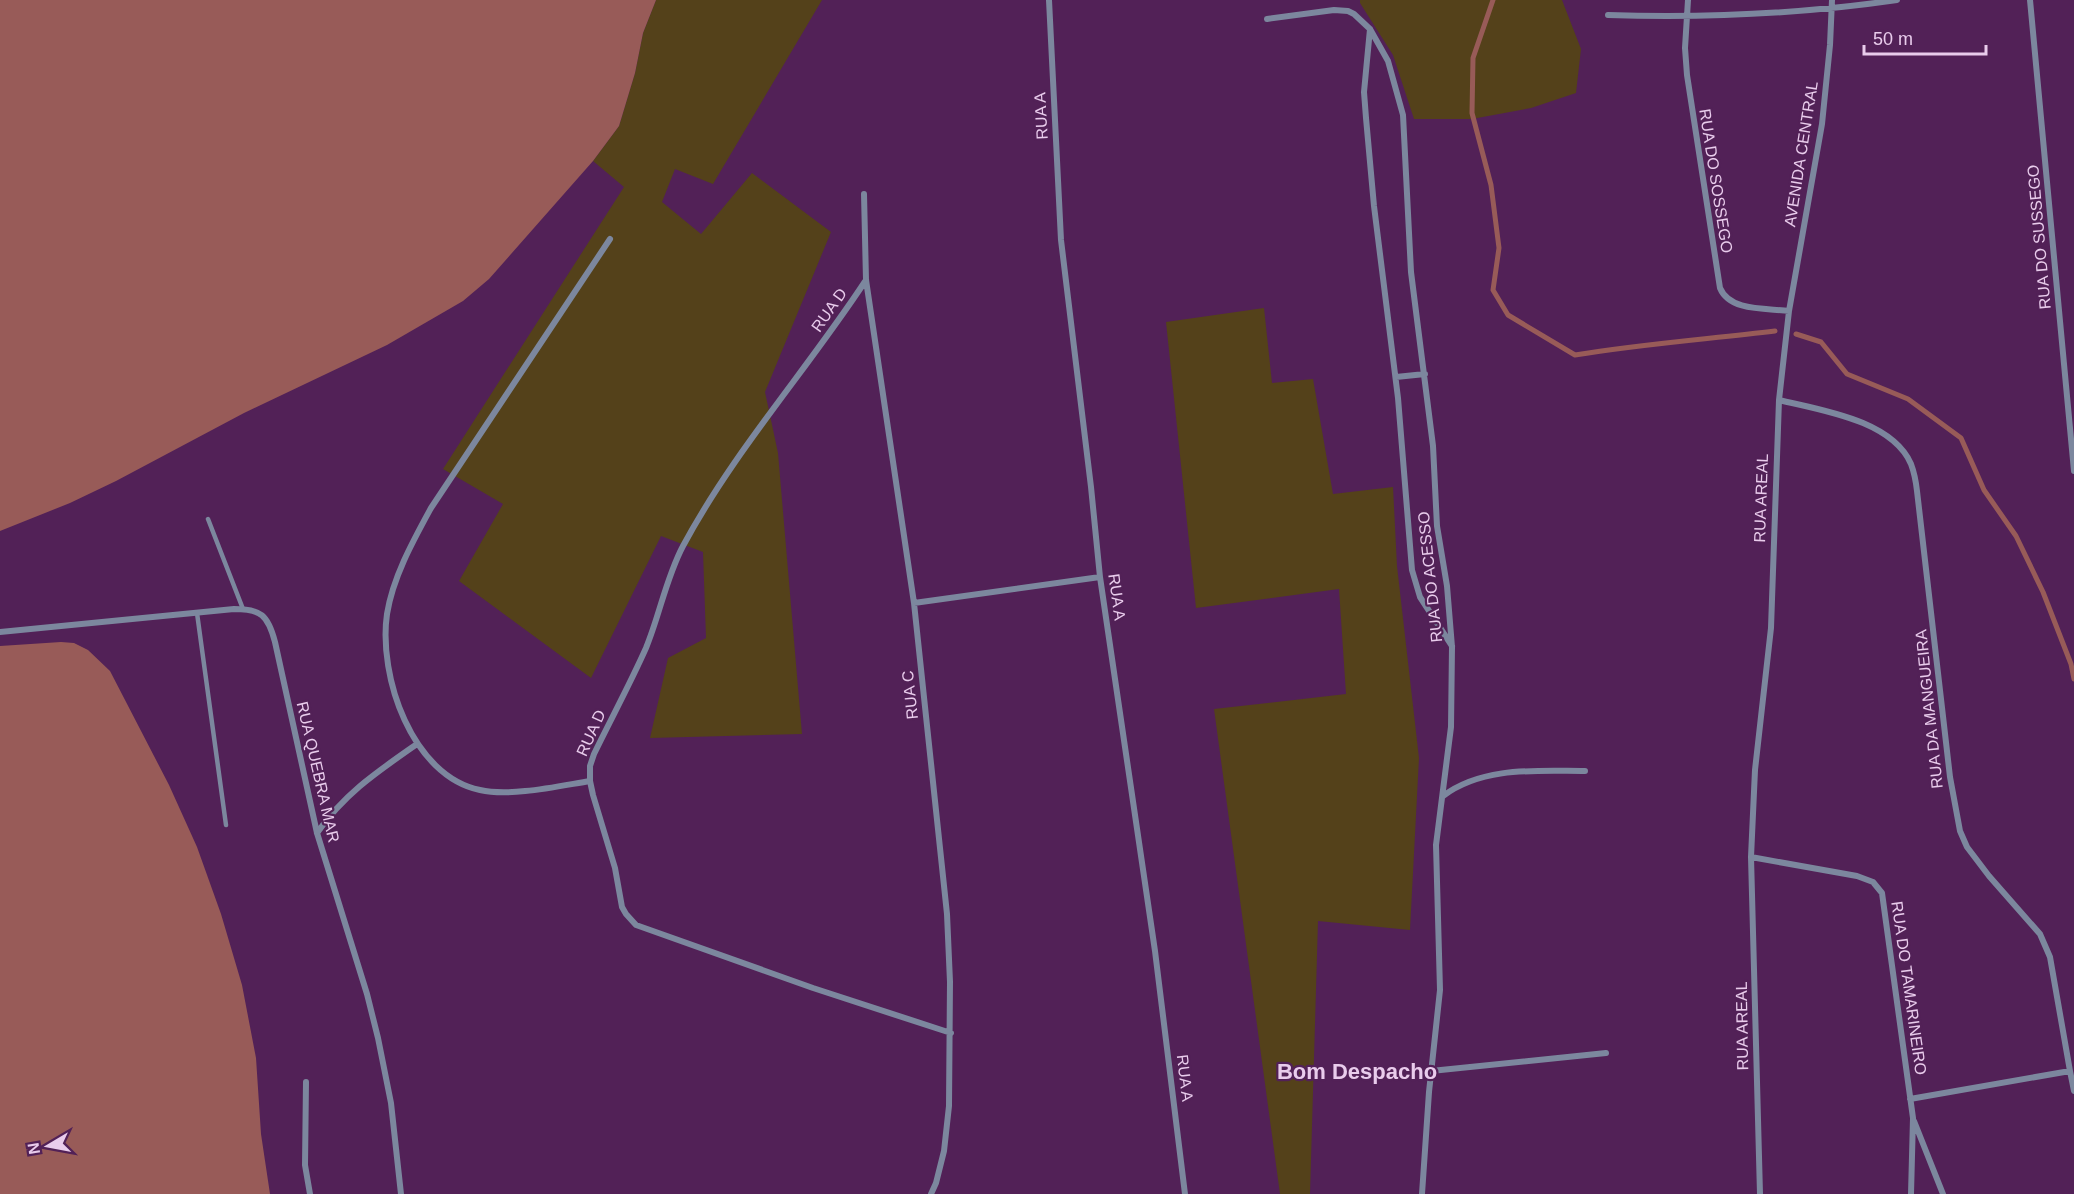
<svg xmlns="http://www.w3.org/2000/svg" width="2074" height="1194" viewBox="0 0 2074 1194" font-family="Helvetica,sans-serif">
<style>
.green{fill:#54411a}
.water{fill:#985b58}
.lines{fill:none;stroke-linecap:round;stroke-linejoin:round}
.stream{stroke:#985b58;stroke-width:5}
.service{stroke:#7c879e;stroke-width:4.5}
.minor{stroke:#7c879e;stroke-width:6}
.labels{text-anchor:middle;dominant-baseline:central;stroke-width:4.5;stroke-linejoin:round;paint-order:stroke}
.street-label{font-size:16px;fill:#e9ccec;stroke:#522157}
.district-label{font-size:22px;font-weight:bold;fill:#e9ccec;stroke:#522157}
</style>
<rect width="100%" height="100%" fill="#522157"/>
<path class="green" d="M656,0H822L713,184L675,169L662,202L701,234L752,173L831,232L765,392L778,453L802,734L650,738L668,658L706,638L703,552L661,536L591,678L459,581L503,504L443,469L624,187L593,161L619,126L635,73L643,33Z
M1360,0H1562L1581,49L1576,93L1531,108L1472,119H1414L1393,55L1360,3Z
M1264,308L1272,383L1313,379L1333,494L1393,487L1397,566L1419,758L1410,930L1318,921L1310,1194H1280L1214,709L1346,694L1339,589L1196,608L1166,322Z"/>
<path class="water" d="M0,0H656L643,33L635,73L619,126L593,161L489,279L463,301L387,345L244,413L116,481L70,503L0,531Z
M61,642L74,643L88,650L110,671L169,785L197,847L221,914L242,985L256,1058L261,1134L270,1194H0V646Z"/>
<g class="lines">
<path class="stream" d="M1493,0L1473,58L1472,113L1491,185L1499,248L1493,290L1508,315L1575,355C1642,344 1709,339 1775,331
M1796,334L1821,342L1847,374L1908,399L1961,438L1984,490L2016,536L2043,592L2071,664L2074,679"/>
<path class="service" d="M208,519L243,609
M197,613L226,825"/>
<path class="minor" d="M1049,0L1061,240L1091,487L1100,577L1155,951L1185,1194
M1688,0L1685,48L1687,75L1720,288C1730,312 1767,308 1789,311
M2030,0L2074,471
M1608,15C1705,18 1801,14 1897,0
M1267,19L1334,10L1348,11L1354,14L1370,29L1388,61L1403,115L1411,272L1433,446L1437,526L1447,586L1452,647L1451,727L1436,845L1440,990L1429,1092L1422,1194
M1370,29L1364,92L1366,118L1374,206L1398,398L1412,570L1420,597L1452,646
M864,194L866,280L914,603L947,914L950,982L949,1106L944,1151L936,1183L931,1194
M866,280C807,370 734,451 683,546C666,578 660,614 646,648C630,684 611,719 594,754L590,766V781L593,795L615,868L622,907L626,914L636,925L813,988L951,1033
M1396,377L1425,374
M1779,400C1820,410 1892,420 1911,464C1914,472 1916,482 1917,491L1950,777L1960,831L1967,847L1989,876L2040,934L2050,957L2070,1071
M914,603L1100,577
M0,632L234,609C261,609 268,615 275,642L317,833L367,994L378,1038L391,1103L401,1194
M590,781C559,786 511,797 480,790C412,776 378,676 387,614C393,577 413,541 431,508L610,239
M1443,796C1483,766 1537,771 1585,771
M317,833C345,793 377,772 417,744
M1751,857L1857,876L1873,882L1882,893L1913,1118L1911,1194
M1431,1071L1606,1053
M306,1082L305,1165L310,1194
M1910,1099L2070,1071L2074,1091
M1914,1121L1943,1194
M1760,1194L1751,857L1755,770L1771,628L1779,400L1789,311L1822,124L1830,45L1832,0"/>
</g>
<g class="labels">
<g class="street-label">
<text transform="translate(1041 116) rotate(-93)">RUA A</text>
<text transform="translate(1801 154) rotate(-81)">AVENIDA CENTRAL</text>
<text transform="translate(1716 181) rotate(81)">RUA DO SOSSEGO</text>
<text transform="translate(2039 237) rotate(-95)">RUA DO SUSSEGO</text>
<text transform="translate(829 310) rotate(-55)">RUA D</text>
<text transform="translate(1761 498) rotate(-88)">RUA AREAL</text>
<text transform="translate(1430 577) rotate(-96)">RUA DO ACESSO</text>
<text transform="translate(1117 597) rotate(82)">RUA A</text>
<text transform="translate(910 695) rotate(-96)">RUA C</text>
<text transform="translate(1929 709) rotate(-96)">RUA DA MANGUEIRA</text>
<text transform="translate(591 733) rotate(-66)">RUA D</text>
<text transform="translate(318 772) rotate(77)">RUA QUEBRA MAR</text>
<text transform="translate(1909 988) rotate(82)">RUA DO TAMARINEIRO</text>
<text transform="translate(1742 1026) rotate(-91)">RUA AREAL</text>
<text transform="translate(1185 1078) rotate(83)">RUA A</text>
</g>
<g class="district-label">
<text x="1357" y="1071">Bom Despacho</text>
</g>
</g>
<g transform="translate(48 1146) rotate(260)" stroke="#522157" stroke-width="4.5" paint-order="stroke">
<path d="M0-4.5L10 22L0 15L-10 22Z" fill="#e9ccec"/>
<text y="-9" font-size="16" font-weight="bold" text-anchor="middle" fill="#e9ccec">N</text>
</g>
<path d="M1864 45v9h122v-9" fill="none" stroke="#e9ccec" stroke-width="3"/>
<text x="1873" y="45" font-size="18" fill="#e9ccec" stroke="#522157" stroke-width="4.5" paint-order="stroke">50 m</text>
</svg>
